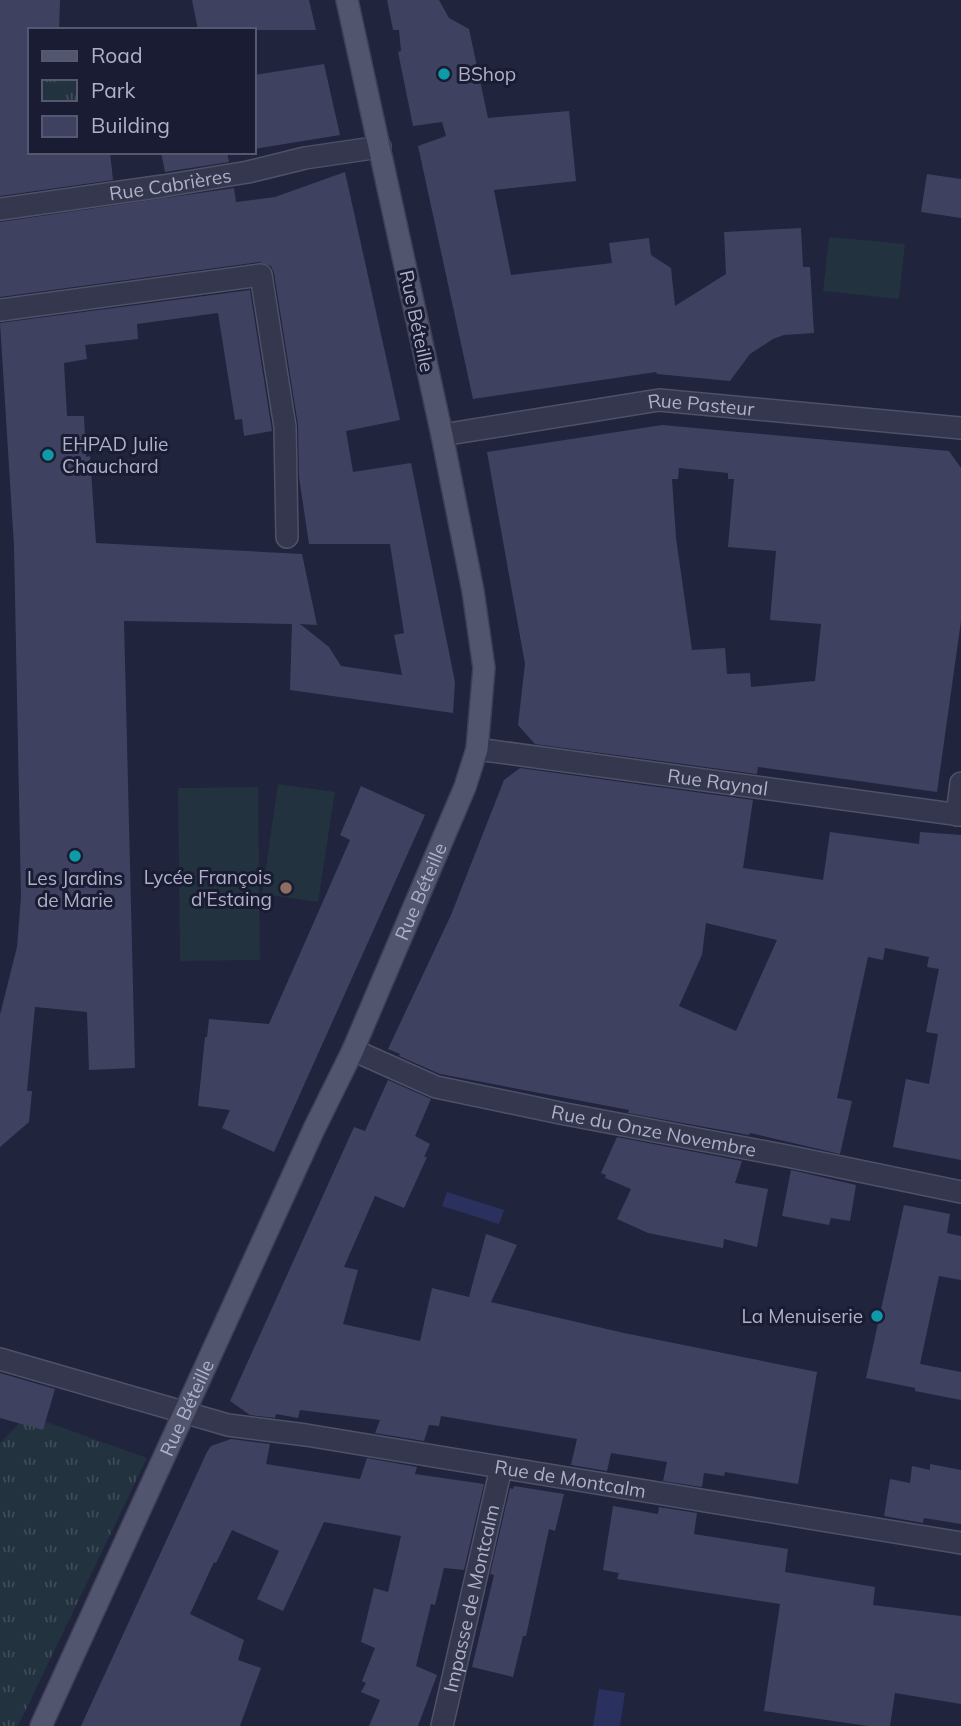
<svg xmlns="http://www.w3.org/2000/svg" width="961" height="1726" viewBox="0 0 961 1726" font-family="Mulish,sans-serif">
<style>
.grass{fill:#22323e}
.park{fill:url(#park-tufts)}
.water{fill:#2b315e}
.building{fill:#3e4260;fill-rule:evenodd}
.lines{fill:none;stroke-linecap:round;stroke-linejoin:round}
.minor-casing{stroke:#4f5168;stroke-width:24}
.major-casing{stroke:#3d4056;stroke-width:24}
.minor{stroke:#34374d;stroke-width:21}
.major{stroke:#52556e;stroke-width:21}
.culture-dot{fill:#0f9aa8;stroke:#191c32;stroke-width:2.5}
.education-dot{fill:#8d6e63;stroke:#191c32;stroke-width:2.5}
.labels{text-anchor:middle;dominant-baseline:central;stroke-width:6;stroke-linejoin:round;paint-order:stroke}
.poi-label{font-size:19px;fill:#afb1c9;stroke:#191c32;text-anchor:start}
.street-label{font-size:19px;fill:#afb1c9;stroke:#191c32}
</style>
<defs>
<pattern id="park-tufts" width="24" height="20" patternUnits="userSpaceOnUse" patternTransform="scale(1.75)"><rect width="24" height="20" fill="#22323e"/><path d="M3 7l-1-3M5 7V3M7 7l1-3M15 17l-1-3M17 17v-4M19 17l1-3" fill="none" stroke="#404d59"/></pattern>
</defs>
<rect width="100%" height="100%" fill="#20243d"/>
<path class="grass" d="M829,237L905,244L899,299L823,291Z
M278,784L335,792L318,902L262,894Z
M258,787L260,960L180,961L178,788Z"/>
<path class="park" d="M27,1415L147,1458L18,1726H0V1443Z"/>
<path class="water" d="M447,1192L504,1210L499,1224L442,1206Z
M599,1689L625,1693L620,1726H593Z"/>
<path class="building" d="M0,0H60L59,30H30V152H110L113,180L0,196Z
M192,0H309L316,30H198Z
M387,0H439L449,18L469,29L488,118L569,111L576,181L494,190L511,275L612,263L609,243L649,238L651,255L671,268L675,306L726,274L724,232L801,228L803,267H810L814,333L784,335L773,339L750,354L730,381L657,374L656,372L473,399L418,146L446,136L442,122L413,126L398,52L401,51L399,30H393Z
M324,64L340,135L254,149V75Z
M161,152H227L229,162L165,172Z
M345,172L400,420L346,431L353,472L411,463L455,682L453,713L290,690L292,624L124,621L135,1068L89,1070L87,1012L35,1007L27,1091H32L29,1122L0,1147V1015L17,947L21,897L14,546L0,323L250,290L272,431L244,436L242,419L235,420L218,313L137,324L138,339L85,345L87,359L64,363L67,416H84L86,457L90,456L96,543L302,554L317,625L300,624L329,647L341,666L402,675L394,635L404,633L390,544H309L299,477L298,425L274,273L271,266L259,262L0,297V222L234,188L236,202L275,197Z
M927,174L961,179V218L921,212Z
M662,425L949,451L961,468V621L937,792L758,767L757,774L535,744L518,725L525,664L487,452ZM679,468L728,473V479H734L728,547L776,551L770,620L821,624L815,681L751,687L750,673L727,674L725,648L692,650L676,538L672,479H678Z
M520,768L753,800L743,868L823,880L830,832L919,844L920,832L961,835V1160L893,1147L906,1079L929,1084L938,1034L926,1032L939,969L927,967L929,957L885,948L883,960L868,957L850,1039L837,1098L852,1101L840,1154L750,1133L749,1135L628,1113L629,1110L440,1074L399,1056L400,1054L388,1049L451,915L504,780ZM706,923L777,940L736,1031L679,1006L702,955Z
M361,786L425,815L274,1152L222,1128L230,1110L198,1106L205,1037H207L209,1019L269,1024L350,840L340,835Z
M388,1080L431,1099L415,1136L430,1144L424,1157H427L404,1208L375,1196L344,1267L358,1270L343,1324L420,1341L432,1288L469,1297L486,1234L517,1245L491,1302L624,1333L817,1372L798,1484L725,1472L724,1476L704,1473L702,1487L663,1481L667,1462L611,1453L607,1471L571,1465L577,1439L441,1416L439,1426L429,1425L424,1441L375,1433L380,1420L300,1410L298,1418L276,1414L275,1418L250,1415L230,1401L354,1127L365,1131Z
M617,1137L742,1161L735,1183L768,1189L757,1247L724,1239L723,1248L648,1233L617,1219L631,1189L605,1178L606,1175L601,1173Z
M791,1170L856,1185L850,1221L831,1218L829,1225L782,1216Z
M904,1205L950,1214L947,1233L961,1236V1280L939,1276L920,1364L961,1372V1400L915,1391V1388L866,1378Z
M0,1373L55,1389L43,1430L0,1418Z
M231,1439L270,1444L266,1464L360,1479L367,1458L417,1467L415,1474L484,1484L464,1570L444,1568L435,1605L431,1604L416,1666L437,1675L418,1726H369L380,1700L361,1692L366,1683L362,1681L375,1648L361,1642L374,1588L388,1592L401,1536L324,1522L283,1611L257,1599L279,1551L232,1530L216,1563L214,1562L190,1614L244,1640L238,1660L261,1668L240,1726H81L207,1452L211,1446Z
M930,1464L961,1470V1524L924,1518L923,1523L884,1516L890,1479L910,1483L912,1466L930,1470Z
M514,1486L564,1494L555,1531L549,1529L526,1636H523L513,1677L472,1667L494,1575L490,1574L510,1488L513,1489Z
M613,1506L658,1514L659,1507L697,1513L694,1534L788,1549L785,1572L875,1587L873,1605L961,1616V1704L895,1693L890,1726H868L764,1711L780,1604L617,1579L619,1573L603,1570Z"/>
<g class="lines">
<g class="minor-casing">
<g id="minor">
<path id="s1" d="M0,209L163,186L248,172L305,158L380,147"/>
<path d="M0,310L261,275L285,427L287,537"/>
<path id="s2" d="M442,435L659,400L961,428"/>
<path id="s3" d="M477,749L961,815"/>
<path d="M957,815L961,783"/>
<path id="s4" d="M353,1050L436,1087L560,1113L787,1156L961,1192"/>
<path id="s5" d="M0,1359L228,1425L306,1435L961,1543"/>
<path id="s6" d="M442,1726L501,1468"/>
</g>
</g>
<g class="major-casing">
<g id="major">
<path id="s7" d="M41,1726L314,1129L353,1050L465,787L477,749L484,668L473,591L442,435L347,0"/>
</g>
</g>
<use href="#minor" class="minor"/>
<use href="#major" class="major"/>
</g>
<g class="culture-dot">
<circle cx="444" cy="74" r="7"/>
<circle cx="48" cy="455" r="7"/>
<circle cx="75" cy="856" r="7"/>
<circle cx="877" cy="1316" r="7"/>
</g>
<circle class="education-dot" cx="286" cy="888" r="7"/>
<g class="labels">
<g class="poi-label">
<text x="458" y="74">BShop</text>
<text x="62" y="444">EHPAD Julie<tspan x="62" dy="22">Chauchard</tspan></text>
<text x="272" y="877" text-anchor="end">Lycée François<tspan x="272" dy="22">d'Estaing</tspan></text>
<text x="75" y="878" text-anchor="middle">Les Jardins<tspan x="75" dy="22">de Marie</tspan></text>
<text x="863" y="1316" text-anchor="end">La Menuiserie</text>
</g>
<g class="street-label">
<text stroke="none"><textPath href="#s1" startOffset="172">Rue Cabrières</textPath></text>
<text transform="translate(417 321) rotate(78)">Rue Béteille</text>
<text stroke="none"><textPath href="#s2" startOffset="262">Rue Pasteur</textPath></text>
<text stroke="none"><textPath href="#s3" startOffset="243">Rue Raynal</textPath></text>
<text stroke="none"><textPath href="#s7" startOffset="917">Rue Béteille</textPath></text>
<text stroke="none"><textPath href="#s4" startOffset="313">Rue du Onze Novembre</textPath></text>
<text stroke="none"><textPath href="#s7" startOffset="350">Rue Béteille</textPath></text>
<text stroke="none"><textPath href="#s5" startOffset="584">Rue de Montcalm</textPath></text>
<text stroke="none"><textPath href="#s6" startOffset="131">Impasse de Montcalm</textPath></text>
</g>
</g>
<rect x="28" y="28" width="228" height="126" fill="#191c32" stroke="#55586e" stroke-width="2"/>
<rect x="42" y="51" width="35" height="10" fill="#52556e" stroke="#55586e" stroke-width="2"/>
<text x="91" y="63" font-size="21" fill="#afb1c9">Road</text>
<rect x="42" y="80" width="35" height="21" fill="url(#park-tufts)" stroke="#55586e" stroke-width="2"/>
<text x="91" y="98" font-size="21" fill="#afb1c9">Park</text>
<rect x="42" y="116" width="35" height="21" fill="#3e4260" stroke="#55586e" stroke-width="2"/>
<text x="91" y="133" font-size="21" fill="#afb1c9">Building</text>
</svg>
